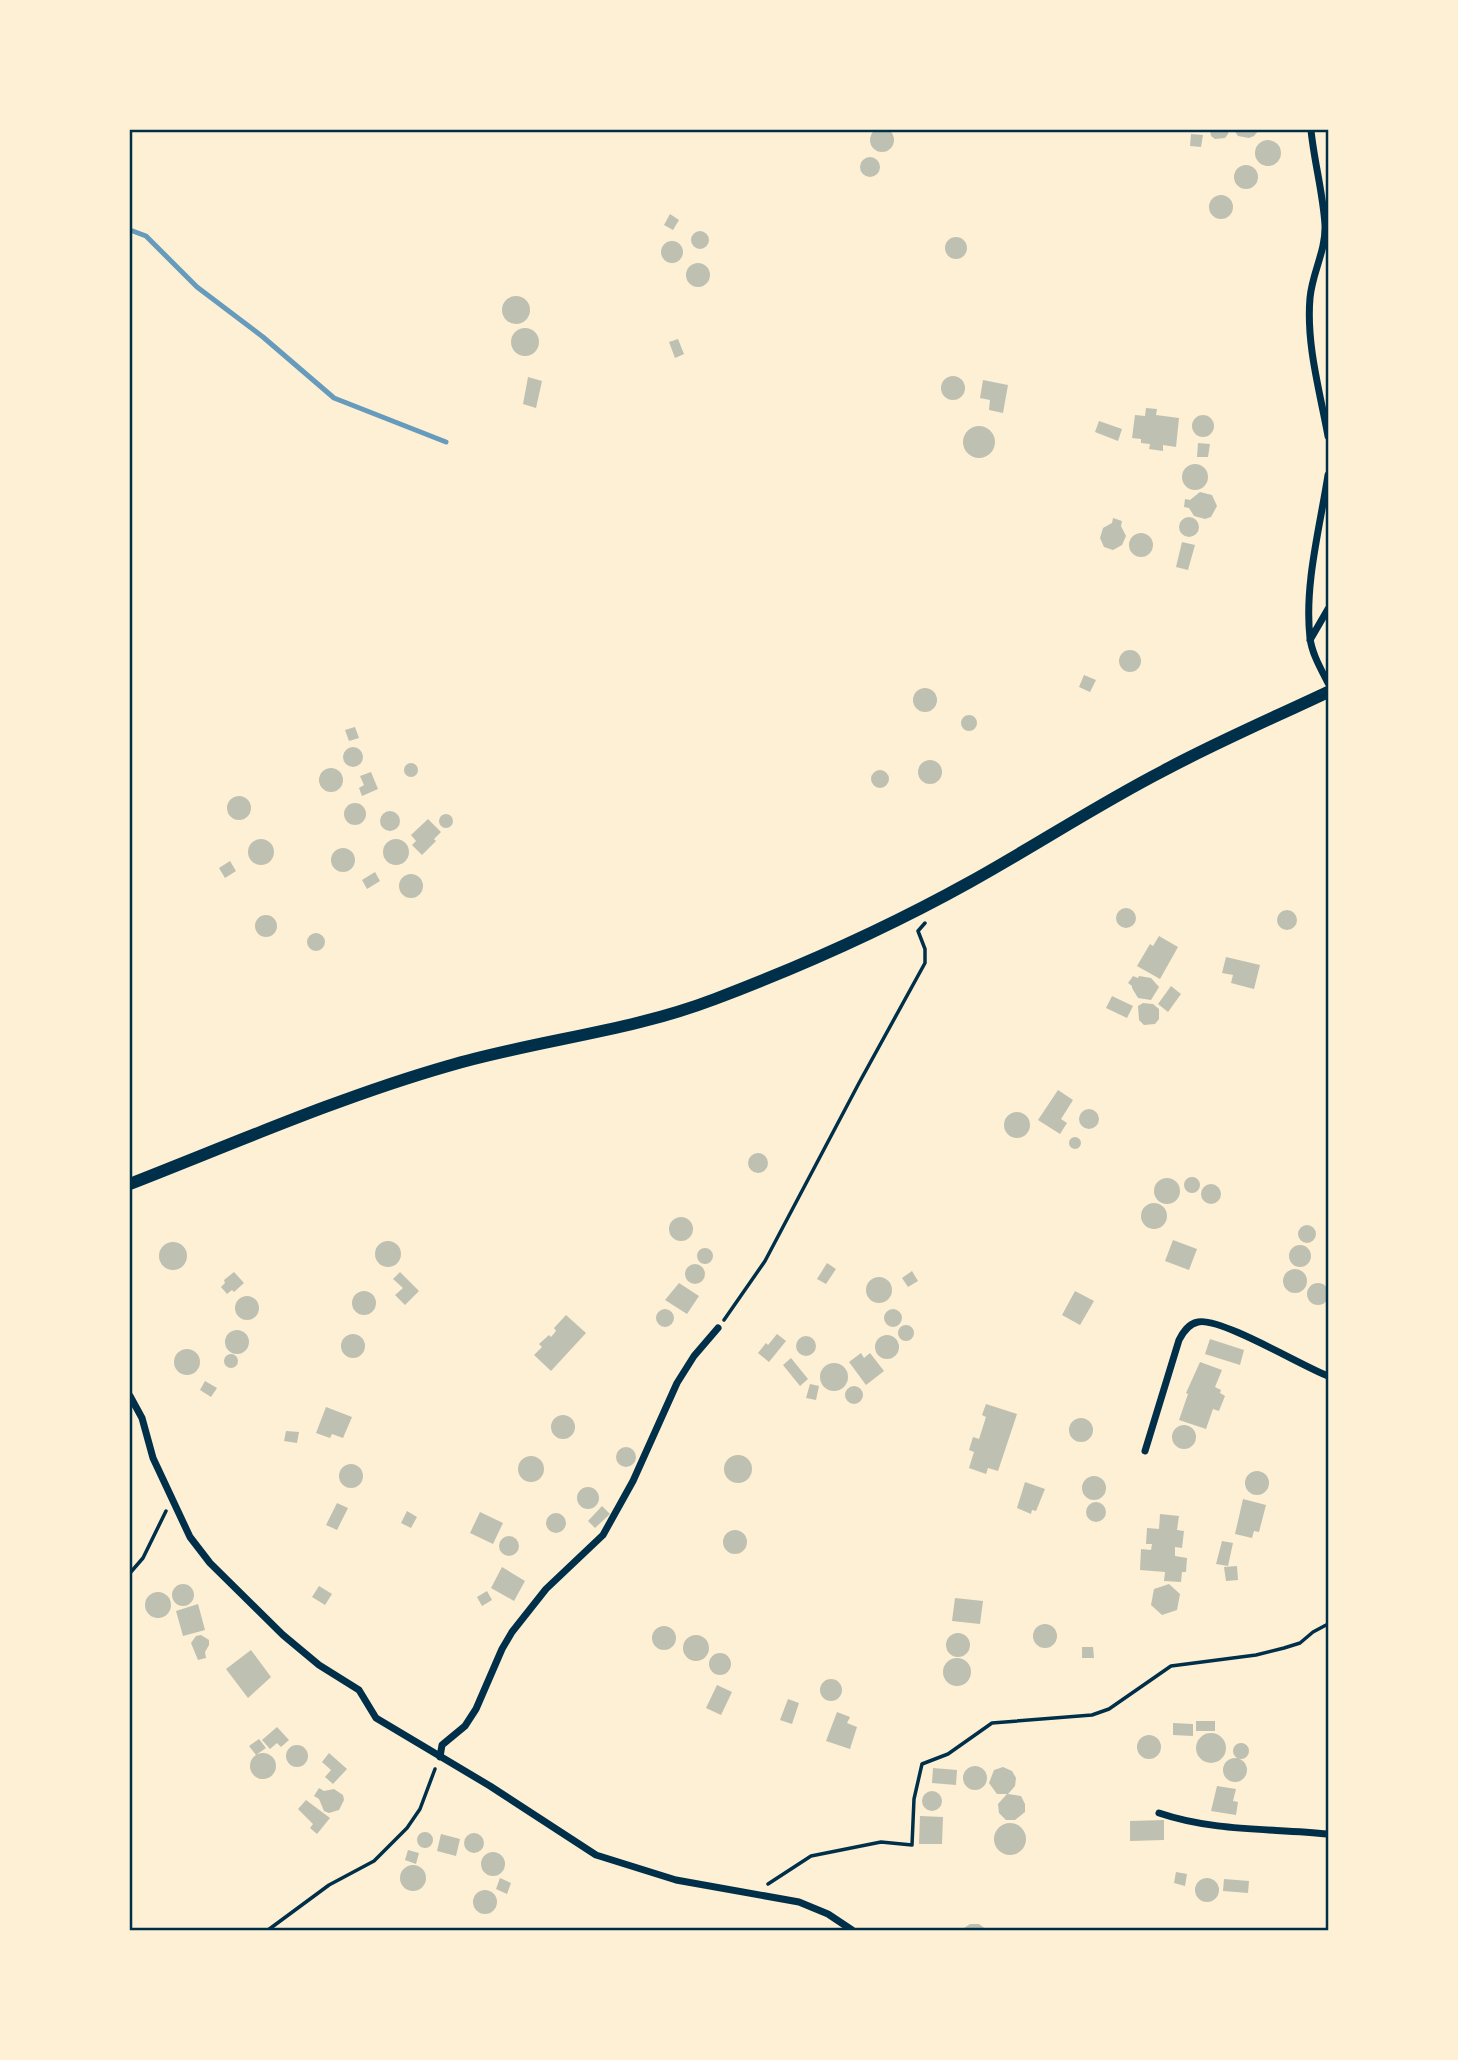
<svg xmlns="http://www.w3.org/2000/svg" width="1458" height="2060" viewBox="0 0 1458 2060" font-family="'Open Sans',sans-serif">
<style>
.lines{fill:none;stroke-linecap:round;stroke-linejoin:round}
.stream{stroke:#669bbc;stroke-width:5}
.building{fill:#bec0b2}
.path{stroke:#003049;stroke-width:3.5}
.minor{stroke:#003049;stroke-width:7}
.tertiary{stroke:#003049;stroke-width:12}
.neatline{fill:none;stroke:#003049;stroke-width:2.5}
</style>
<rect width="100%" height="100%" fill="#fdf0d5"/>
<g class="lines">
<path class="stream" d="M130,230L146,236L197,287L263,337L334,398L446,442"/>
</g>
<path class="building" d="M870 140a12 12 0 1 1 24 0a12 12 0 1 1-24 0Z
M1210,130H1229L1228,134L1225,138L1215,139L1211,136Z
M1234,130H1259L1254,136L1249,138L1238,136Z
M1191,134L1203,135L1201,147L1190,146Z
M1255 153a13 13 0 1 1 26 0a13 13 0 1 1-26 0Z
M860 167a10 10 0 1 1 20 0a10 10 0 1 1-20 0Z
M1234 177a12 12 0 1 1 24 0a12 12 0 1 1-24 0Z
M1209 207a12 12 0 1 1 24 0a12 12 0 1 1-24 0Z
M670,214L679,220L673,230L664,225Z
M691 240a9 9 0 1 1 18 0a9 9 0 1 1-18 0Z
M945 248a11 11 0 1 1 22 0a11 11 0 1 1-22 0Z
M661 252a11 11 0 1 1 22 0a11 11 0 1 1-22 0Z
M686 275a12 12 0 1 1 24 0a12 12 0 1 1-24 0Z
M502 310a14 14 0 1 1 28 0a14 14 0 1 1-28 0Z
M511 342a14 14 0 1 1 28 0a14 14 0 1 1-28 0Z
M678,339L684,354L675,358L669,342Z
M941 388a12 12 0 1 1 24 0a12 12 0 1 1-24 0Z
M528,377L542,381L536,408L523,404Z
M983,380L1008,385L1003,413L989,410L990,400L980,398Z
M1146,408L1157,409L1156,415L1179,418L1176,447L1163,445V451L1149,449L1150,444L1141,443V439L1132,438L1135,415L1145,416Z
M1192 426a11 11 0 1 1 22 0a11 11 0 1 1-22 0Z
M1099,421L1122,429L1118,441L1095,432Z
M963 442a16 16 0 1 1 32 0a16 16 0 1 1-32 0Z
M1198,443L1210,444L1208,457H1197Z
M1182 477a13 13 0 1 1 26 0a13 13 0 1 1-26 0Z
M1200,492L1212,495L1217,506L1211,517L1205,519L1194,516L1189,508L1184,507L1185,499L1190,500Z
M1179 527a10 10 0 1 1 20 0a10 10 0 1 1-20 0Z
M1113,518L1122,521L1121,526L1126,536L1122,545L1113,550L1104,547L1100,538L1103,528L1112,523Z
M1129 545a12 12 0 1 1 24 0a12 12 0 1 1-24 0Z
M1182,542L1195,545L1188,570L1176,567Z
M1119 661a11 11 0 1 1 22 0a11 11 0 1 1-22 0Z
M1084,675L1096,680L1090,692L1079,687Z
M913 700a12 12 0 1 1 24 0a12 12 0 1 1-24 0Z
M961 723a8 8 0 1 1 16 0a8 8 0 1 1-16 0Z
M355,727L359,738L349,741L345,730Z
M343 757a10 10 0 1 1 20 0a10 10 0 1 1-20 0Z
M918 772a12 12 0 1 1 24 0a12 12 0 1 1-24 0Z
M404 770a7 7 0 1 1 14 0a7 7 0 1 1-14 0Z
M319 780a12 12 0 1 1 24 0a12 12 0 1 1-24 0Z
M871 779a9 9 0 1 1 18 0a9 9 0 1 1-18 0Z
M371,772L378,789L362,796L359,788L364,785L360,776Z
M227 808a12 12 0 1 1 24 0a12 12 0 1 1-24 0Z
M344 814a11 11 0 1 1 22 0a11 11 0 1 1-22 0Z
M380 821a10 10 0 1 1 20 0a10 10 0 1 1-20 0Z
M439 821a7 7 0 1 1 14 0a7 7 0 1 1-14 0Z
M428,819L441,832L434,839L436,841L422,855L412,845L416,841L411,835Z
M248 852a13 13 0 1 1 26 0a13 13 0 1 1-26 0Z
M383 852a13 13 0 1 1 26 0a13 13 0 1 1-26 0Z
M331 860a12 12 0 1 1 24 0a12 12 0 1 1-24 0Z
M230,861L236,871L225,878L219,868Z
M375,872L380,881L367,889L362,880Z
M399 886a12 12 0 1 1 24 0a12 12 0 1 1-24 0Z
M1116 918a10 10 0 1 1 20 0a10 10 0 1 1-20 0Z
M1277 920a10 10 0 1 1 20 0a10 10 0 1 1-20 0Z
M255 926a11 11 0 1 1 22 0a11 11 0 1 1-22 0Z
M307 942a9 9 0 1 1 18 0a9 9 0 1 1-18 0Z
M1159,936L1178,947L1160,979L1137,966L1150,944L1153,946Z
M1226,957L1260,965L1254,989L1231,983L1233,975L1222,973Z
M1133,976L1138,978L1139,976L1151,978L1159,987L1151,1000L1138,998L1132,988V986L1128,983Z
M1171,986L1181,994L1168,1012L1158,1004Z
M1112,996L1133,1006L1127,1018L1106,1008Z
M1143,1003L1153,1004L1159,1009V1019L1155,1024L1144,1025L1139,1020L1138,1006Z
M1058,1090L1073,1100L1061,1119L1067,1123L1060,1134L1038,1120Z
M1079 1119a10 10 0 1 1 20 0a10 10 0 1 1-20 0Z
M1004 1125a13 13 0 1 1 26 0a13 13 0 1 1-26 0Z
M1069 1143a6 6 0 1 1 12 0a6 6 0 1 1-12 0Z
M748 1163a10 10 0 1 1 20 0a10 10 0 1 1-20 0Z
M1184 1185a8 8 0 1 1 16 0a8 8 0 1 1-16 0Z
M1154 1191a13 13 0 1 1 26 0a13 13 0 1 1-26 0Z
M1201 1194a10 10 0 1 1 20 0a10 10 0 1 1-20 0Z
M1141 1216a13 13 0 1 1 26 0a13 13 0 1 1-26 0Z
M669 1229a12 12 0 1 1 24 0a12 12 0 1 1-24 0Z
M1298 1234a9 9 0 1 1 18 0a9 9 0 1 1-18 0Z
M1173,1240L1197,1249L1189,1270L1165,1261Z
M375 1254a13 13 0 1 1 26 0a13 13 0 1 1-26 0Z
M159 1256a14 14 0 1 1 28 0a14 14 0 1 1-28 0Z
M1289 1256a11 11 0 1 1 22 0a11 11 0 1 1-22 0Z
M697 1256a8 8 0 1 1 16 0a8 8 0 1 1-16 0Z
M827,1263L836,1269L826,1284L817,1279Z
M685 1274a10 10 0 1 1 20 0a10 10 0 1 1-20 0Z
M1283 1281a12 12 0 1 1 24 0a12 12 0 1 1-24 0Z
M912,1271L918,1281L908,1287L902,1278Z
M234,1272L244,1283L234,1292L232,1290L227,1294L221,1287L225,1283L224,1280Z
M400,1272L419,1291L405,1305L395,1295L403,1288L393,1279Z
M866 1290a13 13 0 1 1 26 0a13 13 0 1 1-26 0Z
M1307 1294a11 11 0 1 1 22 0a11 11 0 1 1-22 0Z
M679,1283L699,1296L687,1314L665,1300Z
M1075,1291L1094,1301L1080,1325L1062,1315Z
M352 1303a12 12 0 1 1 24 0a12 12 0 1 1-24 0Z
M235 1308a12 12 0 1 1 24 0a12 12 0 1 1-24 0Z
M884 1318a9 9 0 1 1 18 0a9 9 0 1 1-18 0Z
M656 1318a9 9 0 1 1 18 0a9 9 0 1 1-18 0Z
M566,1315L586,1333L551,1371L534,1355L542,1347L539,1344L549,1335L551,1337L556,1331L554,1328Z
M898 1333a8 8 0 1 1 16 0a8 8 0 1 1-16 0Z
M225 1342a12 12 0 1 1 24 0a12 12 0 1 1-24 0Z
M341 1346a12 12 0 1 1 24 0a12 12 0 1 1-24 0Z
M777,1334L786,1341L769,1362L758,1353L766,1343L768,1345Z
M875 1347a12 12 0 1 1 24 0a12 12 0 1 1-24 0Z
M796 1346a10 10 0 1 1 20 0a10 10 0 1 1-20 0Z
M1210,1339L1244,1350L1240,1365L1205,1354Z
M174 1362a13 13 0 1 1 26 0a13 13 0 1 1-26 0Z
M861,1353L864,1358L870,1353L884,1371L866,1385L849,1362Z
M224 1361a7 7 0 1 1 14 0a7 7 0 1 1-14 0Z
M791,1358L808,1379L800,1386L783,1365Z
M1200,1362L1222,1370L1215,1387L1221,1390L1220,1393L1225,1396L1219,1411L1213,1409L1206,1429L1179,1420L1188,1394L1186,1393Z
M820 1377a14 14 0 1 1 28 0a14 14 0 1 1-28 0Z
M205,1381L217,1388L211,1397L200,1390Z
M810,1384L819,1386L816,1400L806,1398Z
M845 1395a9 9 0 1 1 18 0a9 9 0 1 1-18 0Z
M986,1404L1017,1414L998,1471L988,1468L986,1474L969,1468L974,1452L969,1450L973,1437L979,1439L986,1417L982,1415Z
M326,1407L352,1417L343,1438L332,1434L330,1438L316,1433Z
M551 1427a12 12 0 1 1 24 0a12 12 0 1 1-24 0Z
M1069 1430a12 12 0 1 1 24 0a12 12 0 1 1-24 0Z
M1172 1437a12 12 0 1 1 24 0a12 12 0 1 1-24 0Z
M286,1431L299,1432L297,1443L284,1441Z
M616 1457a10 10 0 1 1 20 0a10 10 0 1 1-20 0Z
M724 1469a14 14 0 1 1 28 0a14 14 0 1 1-28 0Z
M518 1469a13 13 0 1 1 26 0a13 13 0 1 1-26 0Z
M339 1476a12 12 0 1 1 24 0a12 12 0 1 1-24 0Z
M1245 1483a12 12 0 1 1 24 0a12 12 0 1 1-24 0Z
M1082 1488a12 12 0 1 1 24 0a12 12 0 1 1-24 0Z
M1025,1482L1045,1489L1036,1511L1032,1510L1031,1514L1017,1508Z
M577 1498a11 11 0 1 1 22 0a11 11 0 1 1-22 0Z
M1243,1499L1266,1505L1259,1532L1254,1531L1252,1538L1235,1534Z
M1086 1512a10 10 0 1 1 20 0a10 10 0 1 1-20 0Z
M337,1503L348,1508L337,1530L326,1525Z
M602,1506L610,1514L595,1528L588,1521Z
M407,1511L417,1517L411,1528L401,1523Z
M480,1512L503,1523L493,1544L470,1533Z
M546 1523a10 10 0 1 1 20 0a10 10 0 1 1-20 0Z
M1160,1514L1179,1516L1177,1530L1184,1531L1182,1548L1175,1547V1556L1187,1558L1186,1572H1182L1181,1582L1164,1581L1165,1572L1140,1570L1141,1549L1151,1550L1152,1544H1146L1147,1528L1159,1529Z
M723 1542a12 12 0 1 1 24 0a12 12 0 1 1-24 0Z
M499 1546a10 10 0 1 1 20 0a10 10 0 1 1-20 0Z
M1222,1541L1233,1543L1228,1566L1216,1564Z
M1237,1566L1238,1580L1226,1581L1224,1567Z
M502,1567L525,1581L514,1601L491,1588Z
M172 1595a11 11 0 1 1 22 0a11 11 0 1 1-22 0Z
M1169,1584L1180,1594L1177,1610L1162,1615L1151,1605L1154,1589Z
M319,1586L332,1594L325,1605L312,1597Z
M487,1591L492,1600L482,1606L477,1597Z
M145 1605a13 13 0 1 1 26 0a13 13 0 1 1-26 0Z
M955,1598L983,1601L980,1624L952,1621Z
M198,1604L205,1630L183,1636L176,1611Z
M1033 1636a12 12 0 1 1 24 0a12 12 0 1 1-24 0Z
M652 1638a12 12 0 1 1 24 0a12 12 0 1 1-24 0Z
M946 1645a12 12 0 1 1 24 0a12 12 0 1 1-24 0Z
M201,1635L209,1640V1645L205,1652L206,1658L198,1660L191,1643L196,1636Z
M683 1648a13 13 0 1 1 26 0a13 13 0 1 1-26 0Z
M1082,1647H1093L1094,1658H1082Z
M251,1650L271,1677L248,1698L226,1669Z
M709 1664a11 11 0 1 1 22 0a11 11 0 1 1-22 0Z
M943 1672a14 14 0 1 1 28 0a14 14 0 1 1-28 0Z
M820 1690a11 11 0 1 1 22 0a11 11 0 1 1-22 0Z
M717,1685L732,1692L721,1715L706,1708Z
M788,1699L799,1703L792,1724L780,1720Z
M837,1712L850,1717L847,1723L857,1727L850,1749L826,1741Z
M1196,1721H1215V1731H1196Z
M1173,1723L1193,1724V1736L1173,1735Z
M277,1727L289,1740L281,1747L277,1743L270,1749L262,1740Z
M1196 1748a15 15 0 1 1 30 0a15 15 0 1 1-30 0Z
M1137 1747a12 12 0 1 1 24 0a12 12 0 1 1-24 0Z
M259,1739L266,1748L256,1755L249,1746Z
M1233 1751a8 8 0 1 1 16 0a8 8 0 1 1-16 0Z
M286 1756a11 11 0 1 1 22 0a11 11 0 1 1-22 0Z
M329,1753L347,1769L333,1784L325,1777L331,1770L322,1762Z
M250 1766a13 13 0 1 1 26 0a13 13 0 1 1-26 0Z
M1223 1770a12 12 0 1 1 24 0a12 12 0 1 1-24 0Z
M963 1778a12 12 0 1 1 24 0a12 12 0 1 1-24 0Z
M1003,1767L1012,1771L1016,1778L1015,1786L1008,1794L1021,1796L1025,1804V1812L1015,1820H1006L999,1813L998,1804L1007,1794H997L989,1783L994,1770Z
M933,1768L957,1770L956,1785L932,1783Z
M1217,1786L1236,1789L1233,1801L1238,1802L1236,1815L1211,1811Z
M319,1788L324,1791L334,1789L343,1795L344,1800L339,1810L329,1813L324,1811L319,1799L314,1796Z
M922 1801a10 10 0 1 1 20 0a10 10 0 1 1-20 0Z
M306,1800L330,1818L317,1834L310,1828L313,1824L298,1809Z
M920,1816L943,1817L942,1844H919Z
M1164,1820V1840L1130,1841V1821Z
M994 1839a16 16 0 1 1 32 0a16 16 0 1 1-32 0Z
M417 1840a8 8 0 1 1 16 0a8 8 0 1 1-16 0Z
M464 1843a10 10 0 1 1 20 0a10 10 0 1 1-20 0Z
M441,1834L460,1839L456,1856L437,1851Z
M408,1850L419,1853L416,1864L405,1860Z
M481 1864a12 12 0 1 1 24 0a12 12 0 1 1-24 0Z
M400 1878a13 13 0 1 1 26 0a13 13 0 1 1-26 0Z
M1176,1872L1187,1874L1185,1886L1174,1883Z
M1195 1890a12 12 0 1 1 24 0a12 12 0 1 1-24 0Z
M500,1878L511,1883L507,1894L496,1889Z
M1224,1879L1249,1881L1248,1893L1223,1891Z
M473 1902a12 12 0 1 1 24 0a12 12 0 1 1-24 0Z
M970,1924H979L987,1930H961Z"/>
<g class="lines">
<path class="path" d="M724,1320L765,1261L859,1083L925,963V949L918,931L925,923
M130,1573L143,1558L166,1511
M768,1884L811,1856L881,1842L912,1845L914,1799L922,1764L948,1754L992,1723L1092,1715L1109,1709L1171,1666L1256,1655L1284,1648L1300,1643L1313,1632L1328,1624
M268,1930L329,1885L374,1861L407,1828L420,1809L435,1769"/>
<path class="minor" d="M1311,130C1314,161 1323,193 1325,225C1326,251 1312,273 1310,298C1306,344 1320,392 1328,436
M1328,475C1320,527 1304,585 1310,638C1312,654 1321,669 1328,683
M1310,640L1328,609
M130,1396L142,1418L153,1458L190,1537L210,1563L283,1635L319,1665L359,1690L376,1718L490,1786L596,1855L676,1880L799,1902L828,1914L852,1930
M1145,1451L1179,1340C1183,1332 1188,1324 1198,1322C1220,1317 1302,1366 1328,1376
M440,1757L442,1745L465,1726L476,1709L502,1649L512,1632L546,1589L603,1535L633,1481L677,1383L694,1356L718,1328
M1159,1813C1215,1832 1271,1828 1328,1834"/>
<path class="tertiary" d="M130,1184C235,1143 340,1097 448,1066C536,1040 629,1032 715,999C802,966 889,927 970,882C1035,846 1097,805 1163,771C1217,742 1273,718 1328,692"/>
</g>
<rect width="1458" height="2060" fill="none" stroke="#fdf0d5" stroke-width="262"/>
<rect x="131" y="131" width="1196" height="1798" class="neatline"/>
</svg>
